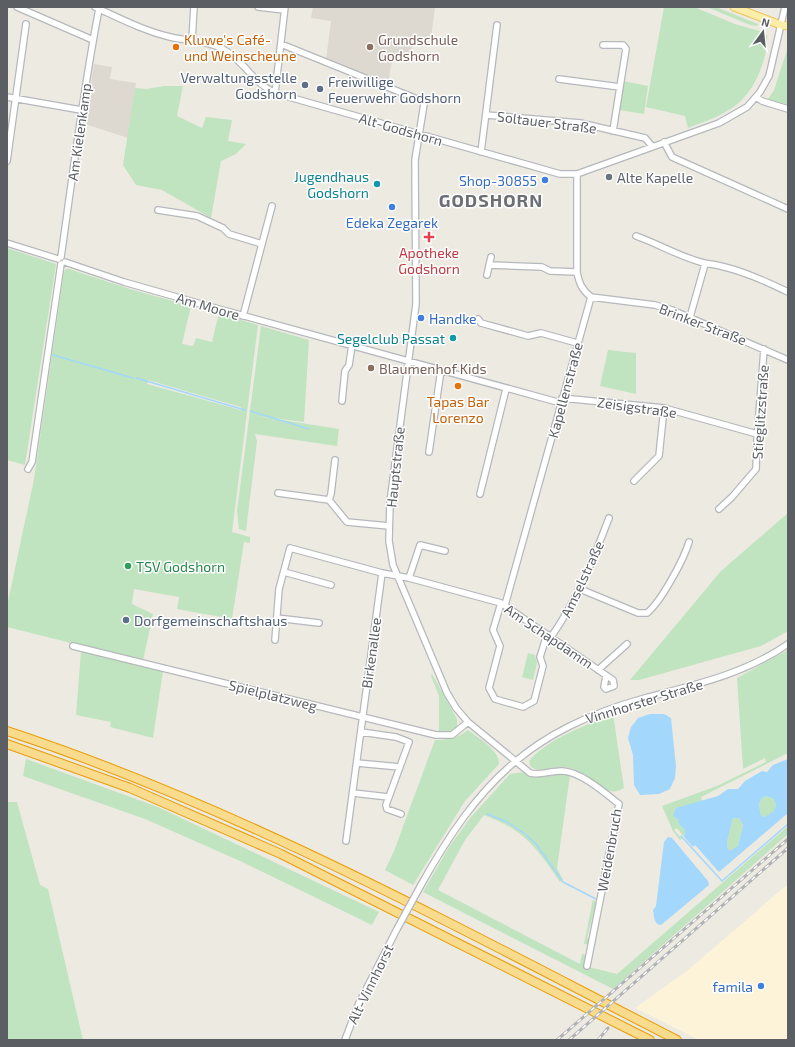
<svg xmlns="http://www.w3.org/2000/svg" width="795" height="1047" viewBox="0 0 795 1047" font-family="'Exo 2',sans-serif">
<style>
.commercial{fill:#fcf3d8}
.education{fill:#ddd9d0}
.green{fill:#c0e4bf;fill-rule:evenodd}
.water{fill:#a3d7fc;fill-rule:evenodd}
.lines{fill:none;stroke-linecap:round;stroke-linejoin:round}
.stream{stroke:#a3d7fc;stroke-width:1.5}
.minor-casing{stroke:#b5b8bc;stroke-width:8}
.major-casing{stroke:#ecc15c;stroke-width:9}
.highway-casing{stroke:#e89d07;stroke-width:10}
.minor{stroke:#fff;stroke-width:5.5}
.major{stroke:#fceda8;stroke-width:7}
.highway{stroke:#f9db8d;stroke-width:8}
.rail-casing{stroke:#b1b2b3;stroke-width:3}
.rail{stroke:#fff;stroke-width:1.5;stroke-dasharray:4.5;stroke-linecap:butt}
.minor-bridge-casing{stroke:#b5b8bc;stroke-width:8;stroke-linecap:butt}
.minor-bridge{stroke:#fff;stroke-width:5.5}
.food-dot{fill:#e8710a;stroke:#fff;stroke-width:1.5}
.education-dot{fill:#8d6e63;stroke:#fff;stroke-width:1.5}
.service-dot{fill:#5c6f8a;stroke:#fff;stroke-width:1.5}
.worship-dot{fill:#6b7280;stroke:#fff;stroke-width:1.5}
.shop-dot{fill:#3f7fe0;stroke:#fff;stroke-width:1.5}
.culture-dot{fill:#0f9aa8;stroke:#fff;stroke-width:1.5}
.health-dot{fill:#e0444e;stroke:#fff;stroke-width:1.5}
.leisure-dot{fill:#2e9e5b;stroke:#fff;stroke-width:1.5}
.labels{text-anchor:middle;dominant-baseline:central;stroke-width:3;stroke-linejoin:round;paint-order:stroke}
.food-label{font-size:14px;fill:#c56008;stroke:#fff;text-anchor:start}
.education-label{font-size:14px;fill:#785e54;stroke:#fff;text-anchor:start}
.service-label{font-size:14px;fill:#4e5e75;stroke:#fff;text-anchor:start}
.street-label{font-size:14px;fill:#5b5e63;stroke:#fff}
.culture-label{font-size:14px;fill:#0d838f;stroke:#fff;text-anchor:end}
.worship-label{font-size:14px;fill:#5b616d;stroke:#fff;text-anchor:start}
.shop-label{font-size:14px;fill:#366cbe;stroke:#fff;text-anchor:end}
.health-label{font-size:14px;fill:#be3a42;stroke:#fff}
.leisure-label{font-size:14px;fill:#27864d;stroke:#fff;text-anchor:start}
.district-label{font-size:18px;font-weight:bold;letter-spacing:1px;fill:#6c7075;stroke:#fff}
</style>
<rect width="100%" height="100%" fill="#edeae2"/>
<path class="commercial" d="M788,884V1040H699L635,1008L688,970Z"/>
<path class="education" d="M313,7H435L431,38L413,36L411,57L393,55L388,84L326,60L331,21L311,18Z
M94,64L112,67L110,79L136,83L128,138L85,124Z"/>
<path class="green" d="M664,7H694L735,24L763,32L767,35C768,45 765,58 761,68C747,107 723,115 688,128L685,116L646,107Z
M707,7H716L758,24L757,26L750,25Z
M788,47V105L768,99L774,90Z
M623,81L648,86L644,114L619,110Z
M164,86H183L177,116L202,128L206,117L232,120L228,141L246,144L236,154L221,161L211,218L162,190L136,185L123,165L135,88L147,89Z
M7,248L56,264L25,465L7,460Z
M66,269H69L133,290L191,306L182,344L193,346L196,338L212,342L219,313L258,325L232,532L250,537V543L244,542L232,619L177,609L179,597L134,589L132,604L153,614L143,661L7,627V606L34,479L64,272ZM148,380L241,407V410L147,384Z
M261,326L309,340L304,422L257,416L339,429L337,446L255,434L257,441L246,531L239,529L237,511Z
M608,350L636,353V394L600,386Z
M788,513V631L761,646L639,680H630L721,571Z
M788,650V753L701,797L702,801L697,803L678,823L685,830L684,837L677,828L674,830L682,839L680,840L673,831L662,806L717,786L766,762L765,758L743,769L737,678Z
M81,652L163,671L153,738L110,727L111,722L76,715Z
M528,653L535,655L537,663L533,680L522,677Z
M432,674L457,719V727L449,732H436L439,730V696L431,676Z
M613,714L624,788C601,802 588,768 564,767C552,766 541,773 531,767L529,761C547,739 587,725 613,714Z
M468,730C478,738 500,750 499,764L465,801L413,885L385,870L394,851L435,740C448,740 458,738 468,730Z
M26,759L158,807L379,912L372,925L240,861L145,819L23,776Z
M524,772C539,782 554,772 570,775L557,868L563,880L560,882C537,848 524,830 484,815L465,840L438,890L580,964L582,954L587,955L585,966L617,974L788,826V834L613,989L423,892L449,847L471,817L510,774Z
M766,796L774,799L776,806L774,812L764,817H761L759,805L761,799Z
M7,802H17L40,885L48,889L83,1040H7Z
M733,818H739L743,825L738,846L730,852L728,849L727,842Z
M593,899L596,903L587,938L591,939L589,945L584,944Z"/>
<path class="water" d="M650,714H664L671,718L676,766L675,778L670,789L659,794L640,795L634,785L633,755L628,738L631,727L638,718Z
M788,759V813L719,872L695,845L693,847L684,837L685,830L678,823L679,820L673,816L676,808L718,796L728,789H738L745,781L762,771L767,772L773,765ZM766,796L774,799L776,806L773,812L764,817L761,816L759,805L761,799ZM733,818H739L743,825L738,846L730,851L728,849L727,842Z
M668,837L672,838L708,881L709,885L661,925C654,925 654,916 653,910L656,906L664,842Z"/>
<g class="lines">
<path class="stream" d="M53,355L133,378
M136,378L245,410
M250,411L309,429
M487,814L507,822L525,834L536,844L563,882L596,899
M681,836L722,881L788,824"/>
<g class="minor-casing">
<path id="minor" d="M17,7L93,40
M95,7C119,18 144,31 170,37C187,41 204,40 221,48C243,59 253,83 275,93L560,174H577L719,123L747,107L760,92L769,76L785,7
M258,7L284,10
M192,40L194,7
M281,44L422,101L424,104L415,160L416,304L390,502L389,541L393,565L447,693L456,708L468,722L530,773C541,776 552,770 563,771C581,772 605,793 619,804L587,966
M603,45H623L626,49L613,131
M559,79L620,87
M275,93L285,7
M7,97L81,110
M756,97L762,101L788,109
M486,115L580,123L645,138L652,146
M664,142L672,157L788,209
M481,152L497,25
M7,161L26,24
M577,174V272C579,283 582,290 591,297
M158,210L197,216L223,228L229,234L262,244
M636,236C659,244 680,257 704,263C708,264 712,264 716,265C741,270 765,281 788,292
M7,243L58,259
M61,257C73,173 83,91 99,9
M65,262L124,282L208,306L561,403
M489,265L542,267L550,271L577,272
M487,275L491,257
M591,297L655,305L672,310L788,360
M243,316L272,206
M690,317L705,264
M478,319L481,323L528,336L541,333L577,343
M562,398L664,408L757,434
M342,401L345,371L349,365L352,345
M429,452L441,370
M28,469L32,462L61,264
M634,481L659,456L664,408
M278,493L329,500L347,522L389,526
M480,494L506,389
M329,500L331,494L335,460
M719,509L732,497L756,469L757,439L764,349
M284,572L331,585
M409,578L420,545L445,551
M580,589L638,613H647C661,602 684,559 689,542
M501,603L493,630L500,646L489,688L495,699L523,707L534,701L543,666L540,657L545,641L549,635
M505,605L591,297
M277,618L319,623
M551,637C577,600 593,560 609,518
M275,640L279,589L290,548L382,573L409,578L501,603L613,680L614,686L606,689L604,687L606,676
M73,646L436,735H452L468,722
M598,670L627,644
M361,732L396,737L409,742L386,805L387,809L401,814
M357,763L400,767
M353,793L388,797
M346,841L382,573
M421,885C478,783 529,730 645,698C694,685 745,674 788,644
M345,1040L359,1003L397,929"/>
</g>
<g class="major-casing">
<path id="major" d="M734,7L781,25L788,26"/>
</g>
<g class="highway-casing">
<path id="highway" d="M7,731C241,808 458,928 677,1040
M7,744L130,788L281,854L650,1040"/>
</g>
<use href="#minor" class="minor"/>
<use href="#major" class="major"/>
<use href="#highway" class="highway"/>
<g class="rail-casing">
<path id="rail" d="M557,1040L788,839
M569,1040L788,848
M598,1040L608,1028"/>
</g>
<use href="#rail" class="rail"/>
<g class="minor-bridge-casing">
<path id="minor-bridge" d="M397,929L421,885"/>
</g>
<use href="#minor-bridge" class="minor-bridge"/>
</g>
<g class="food-dot">
<circle cx="176" cy="47" r="4"/>
<circle cx="458" cy="386" r="4"/>
</g>
<g class="education-dot">
<circle cx="370" cy="47" r="4"/>
<circle cx="371" cy="368" r="4"/>
</g>
<g class="service-dot">
<circle cx="305" cy="85" r="4"/>
<circle cx="320" cy="89" r="4"/>
<circle cx="126" cy="620" r="4"/>
</g>
<circle class="worship-dot" cx="609" cy="177" r="4"/>
<g class="shop-dot">
<circle cx="545" cy="180" r="4"/>
<circle cx="392" cy="207" r="4"/>
<circle cx="421" cy="318" r="4"/>
<circle cx="761" cy="986" r="4"/>
</g>
<g class="culture-dot">
<circle cx="377" cy="184" r="4"/>
<circle cx="453" cy="338" r="4"/>
</g>
<path class="health-dot" d="M427 231h4v4h4v4h-4v4h-4v-4h-4v-4h4z"/>
<circle class="leisure-dot" cx="128" cy="566" r="4"/>
<g class="labels">
<g class="food-label">
<text x="184" y="39">Kluwe's Café-<tspan x="184" dy="16">und Weinscheune</tspan></text>
<text x="458" y="401" text-anchor="middle">Tapas Bar<tspan x="458" dy="16">Lorenzo</tspan></text>
</g>
<g class="education-label">
<text x="378" y="39">Grundschule<tspan x="378" dy="16">Godshorn</tspan></text>
<text x="379" y="368">Blaumenhof Kids</text>
</g>
<g class="service-label">
<text x="297" y="77" text-anchor="end">Verwaltungsstelle<tspan x="297" dy="16">Godshorn</tspan></text>
<text x="328" y="81">Freiwillige<tspan x="328" dy="16">Feuerwehr Godshorn</tspan></text>
<text x="134" y="620">Dorfgemeinschaftshaus</text>
</g>
<g class="street-label">
<text transform="translate(547 122) rotate(7)">Soltauer Straße</text>
<text transform="translate(401 129) rotate(16)">Alt-Godshorn</text>
<text transform="translate(79 132) rotate(-82)">Am Kielenkamp</text>
<text transform="translate(208 306) rotate(16)">Am Moore</text>
<text transform="translate(703 324) rotate(21)">Brinker Straße</text>
<text transform="translate(565 390) rotate(-75)">Kapellenstraße</text>
<text transform="translate(637 407) rotate(8)">Zeisigstraße</text>
<text transform="translate(760 412) rotate(-86)">Stieglitzstraße</text>
<text transform="translate(395 467) rotate(-84)">Hauptstraße</text>
<text transform="translate(582 579) rotate(-65)">Amselstraße</text>
<text transform="translate(549 636) rotate(34)">Am Schapdamm</text>
<text transform="translate(371 653) rotate(-82)">Birkenallee</text>
<text transform="translate(273 695) rotate(14)">Spielplatzweg</text>
<text transform="translate(644 701) rotate(-17)">Vinnhorster Straße</text>
<text transform="translate(609 850) rotate(-80)">Weidenbruch</text>
<text transform="translate(370 984) rotate(-64)">Alt-Vinnhorst</text>
</g>
<g class="culture-label">
<text x="369" y="176">Jugendhaus<tspan x="369" dy="16">Godshorn</tspan></text>
<text x="445" y="338">Segelclub Passat</text>
</g>
<g class="worship-label">
<text x="617" y="177">Alte Kapelle</text>
</g>
<g class="shop-label">
<text x="537" y="180">Shop-30855</text>
<text x="392" y="222" text-anchor="middle">Edeka Zegarek</text>
<text x="429" y="318" text-anchor="start">Handke</text>
<text x="753" y="986">famila</text>
</g>
<g class="health-label">
<text x="429" y="252">Apotheke<tspan x="429" dy="16">Godshorn</tspan></text>
</g>
<g class="leisure-label">
<text x="136" y="566">TSV Godshorn</text>
</g>
<g class="district-label">
<text x="491" y="200">GODSHORN</text>
</g>
</g>
<rect width="795" height="1047" fill="none" stroke="#5b5e63" stroke-width="16"/>
<g transform="translate(763 32) rotate(15)" stroke="#ffffff" stroke-width="3" paint-order="stroke">
<path d="M0-3L7 15L0 10L-7 15Z" fill="#5b5e63"/>
<text y="-6" font-size="11" font-weight="bold" text-anchor="middle" fill="#5b5e63">N</text>
</g>
</svg>
